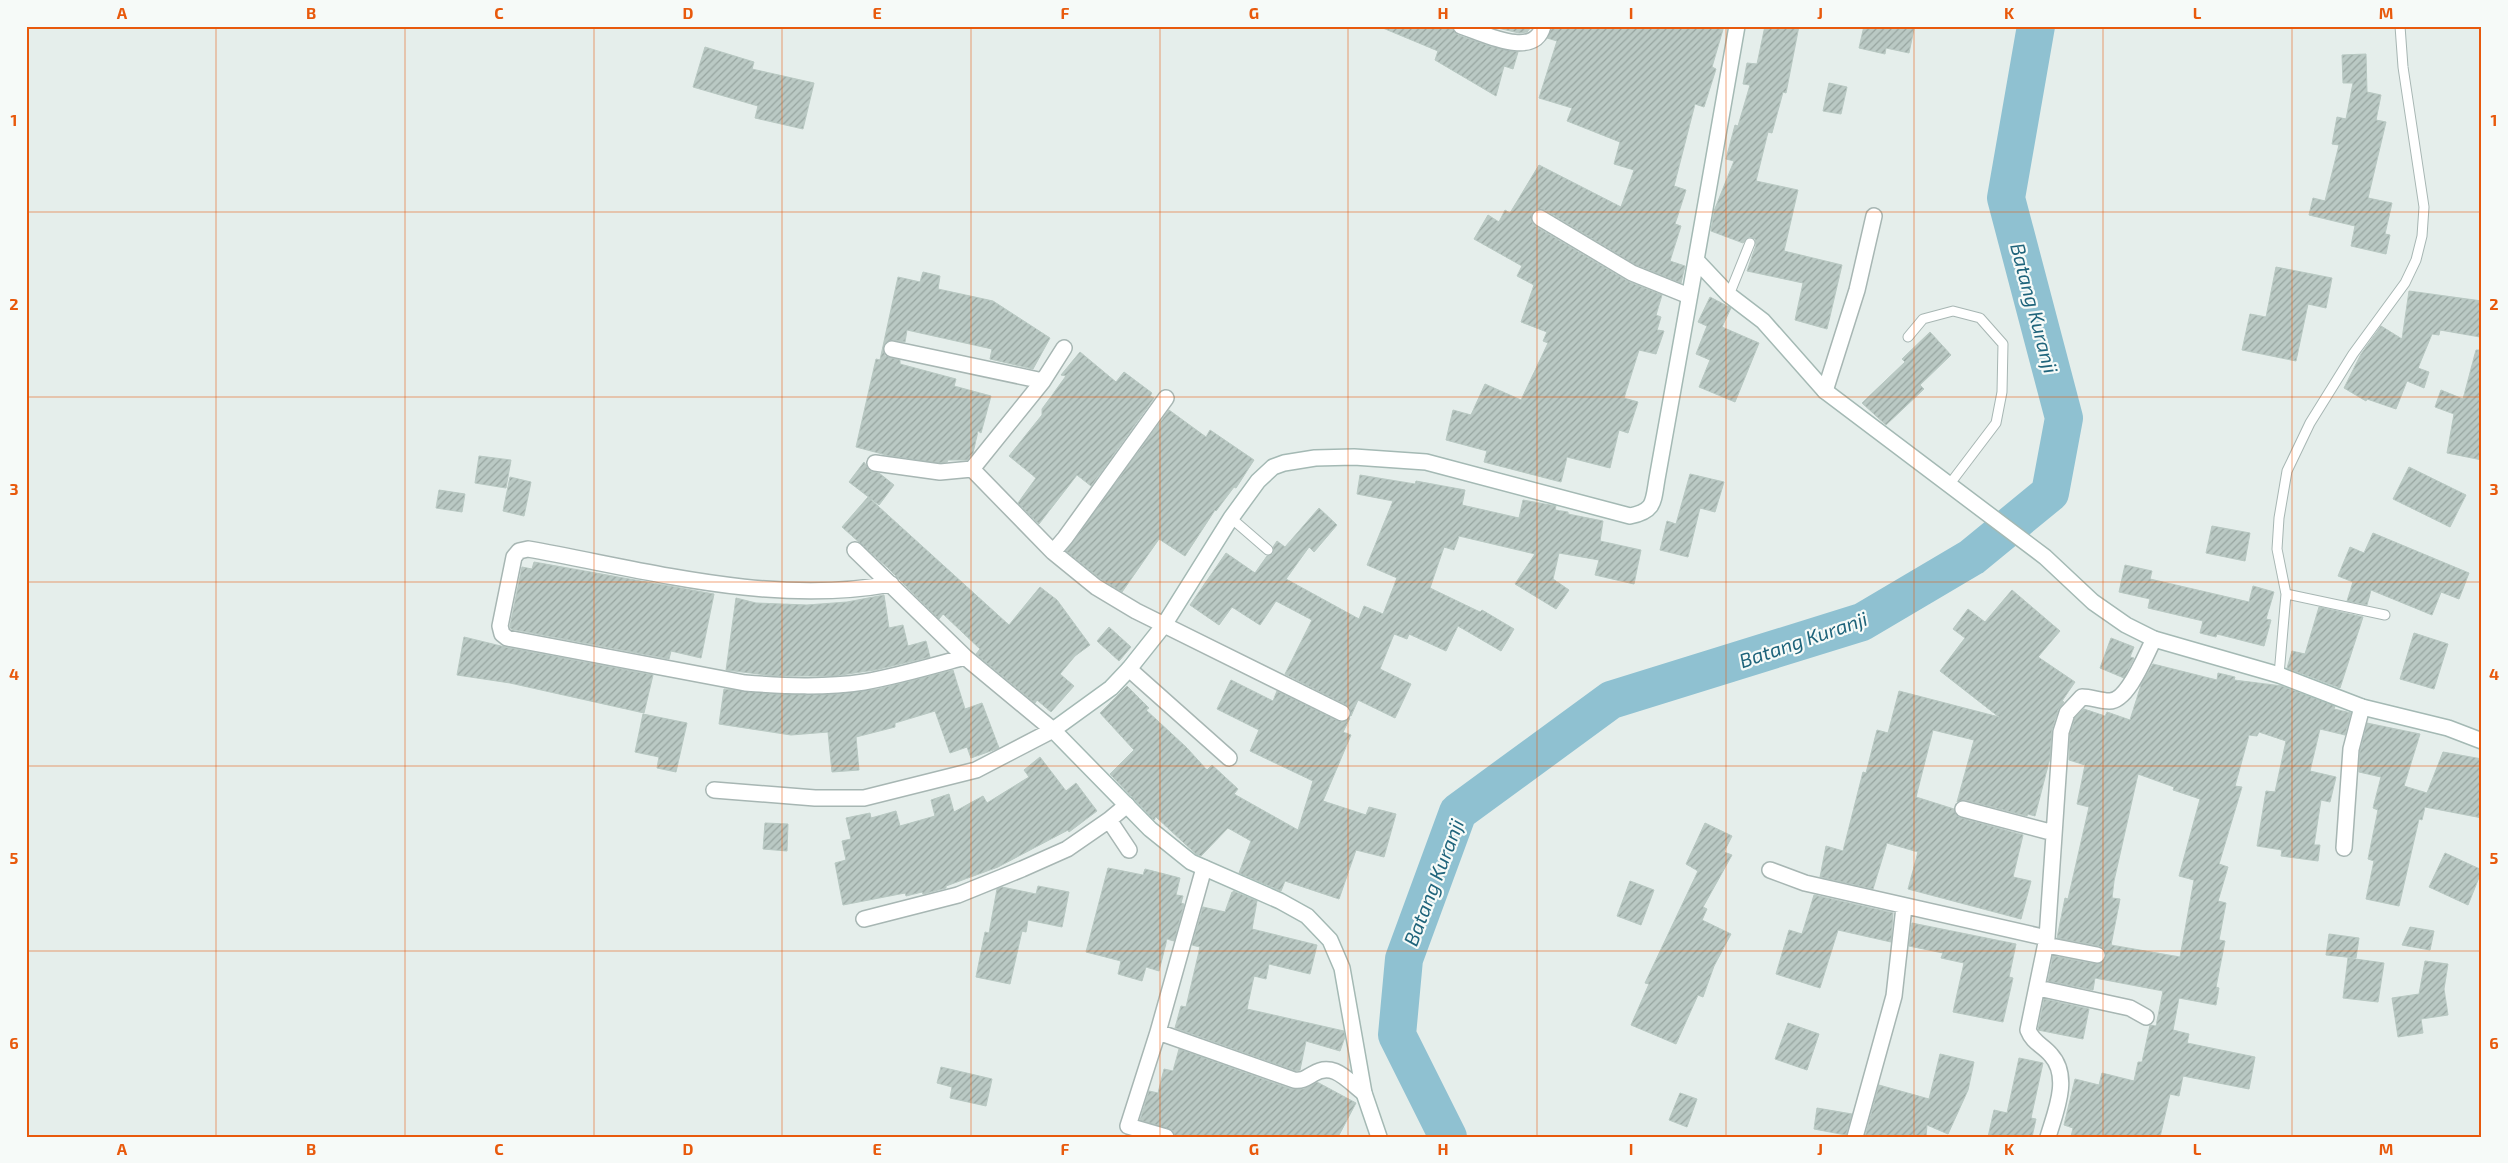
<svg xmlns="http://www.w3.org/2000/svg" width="2508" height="1163" viewBox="0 0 2508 1163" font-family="'Exo 2',sans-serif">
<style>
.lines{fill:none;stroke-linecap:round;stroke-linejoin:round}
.river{stroke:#8fc1d1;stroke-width:38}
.building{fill:url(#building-hatch);stroke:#b8c8c2;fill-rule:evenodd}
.lane-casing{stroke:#a7b6b3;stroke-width:11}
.street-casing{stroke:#a7b6b3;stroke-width:18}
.secondary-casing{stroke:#a4b9b4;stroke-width:18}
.lane{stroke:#fff;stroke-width:9}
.street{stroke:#fff;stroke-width:15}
.secondary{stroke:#fff;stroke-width:15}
.grid{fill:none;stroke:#e8590c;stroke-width:1;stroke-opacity:0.55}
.labels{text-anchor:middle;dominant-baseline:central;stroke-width:4.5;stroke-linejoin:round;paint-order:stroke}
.water-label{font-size:20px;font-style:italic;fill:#1f647b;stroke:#f6faf8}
.neatline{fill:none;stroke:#e8590c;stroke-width:2}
.grid-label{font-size:16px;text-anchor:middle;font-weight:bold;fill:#e8590c}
</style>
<defs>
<pattern id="building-hatch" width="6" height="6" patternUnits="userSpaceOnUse" patternTransform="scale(1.25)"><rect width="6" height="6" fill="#bac9c4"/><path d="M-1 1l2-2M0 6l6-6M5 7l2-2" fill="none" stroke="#97a5a0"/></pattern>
</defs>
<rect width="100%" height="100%" fill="#e5eeeb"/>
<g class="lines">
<path class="river" d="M1448,1137L1397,1035L1404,959L1458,812L1611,700L1862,622L1972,557L2050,493L2064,418L2006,198L2036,26"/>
</g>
<path class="building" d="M1378,26H1452L1458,35L1492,47L1518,52L1513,69L1504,66L1496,96L1435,60L1438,51Z
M1489,26H1532L1527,32L1519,33Z
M1552,26H1724L1712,67L1716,69L1704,107L1695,104L1674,186L1686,190L1675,224L1681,226L1670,261L1685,266L1681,283L1636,265L1545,210H1536L1532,214V222L1535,226L1627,281L1662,295L1656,315L1661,317L1657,330L1664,331L1656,354L1639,350L1624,398L1638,402L1628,433L1619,430L1610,468L1567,457L1561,482L1484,462L1487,451L1446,440L1453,410L1471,415L1485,384L1521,400L1548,343L1543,341L1547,332L1521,322L1534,285L1517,276L1522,266L1474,239L1488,215L1499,222L1505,210L1510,213L1539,165L1621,207L1634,170L1614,164L1620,142L1567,121L1572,108L1539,98L1557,41L1547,38Z
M1765,26H1799L1786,93L1783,92L1772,133L1768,132L1756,181L1798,190L1784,251L1842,265L1827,329L1795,320L1803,283L1747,271L1756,245L1755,239L1749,237L1743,243L1711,231L1714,211L1734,161L1726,159L1735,125L1738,126L1750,85L1743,84L1747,63L1757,64Z
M1864,26H1902L1914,29L1909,53L1886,48L1885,54L1859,48Z
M705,47L754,62L752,69L814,83L803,129L755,118L758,106L693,87Z
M2366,54L2367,92L2381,95L2376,120L2386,122L2368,198L2392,203L2385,234L2390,235L2386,254L2351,246L2355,226L2309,215L2313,198L2325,201L2339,145L2332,144L2337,117L2346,119L2353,83H2343L2342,55Z
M1829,83L1847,87L1841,114L1823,111Z
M2276,267L2332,278L2326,308L2308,304L2296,361L2242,350L2250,314L2266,317Z
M923,272L940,276L938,289L993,301L1050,338L1033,369L990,359L992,349L907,330L905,342L893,340L885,343L883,348L885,356L900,360V364L956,379L954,386L991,396L981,433L978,431L973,453L967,460H948L947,462L940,463L890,456L856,447L876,359L880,360L898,277L920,282Z
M2409,291L2482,301V328L2480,337L2440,330L2439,335L2432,334L2418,368L2429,372L2424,388L2407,381L2396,409L2367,399L2366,401L2344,388L2361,354L2381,326L2402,339Z
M1710,297L1731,308L1722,327L1759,343L1735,402L1699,387L1710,360L1696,354L1707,326L1698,322Z
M1930,332L1951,355L1920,385L1924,389L1886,425L1862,403L1905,362L1902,359Z
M2476,350H2482V460L2447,453L2454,414L2435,407L2441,390L2463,399Z
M1080,352L1116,382L1124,372L1152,393L1150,396L1154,398L1091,486L1077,475L1039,524L1018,503L1036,478L1009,456L1042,415V409L1066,376L1061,375Z
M1169,410L1206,437L1210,430L1254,460L1236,488L1234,487L1216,511L1215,510L1185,556L1159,539L1122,592L1101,579L1066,551Z
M479,456L511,460L506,488L475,483Z
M864,462L870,471L879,473L894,485L879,505L849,482Z
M2409,467L2466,495L2450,527L2393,499Z
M1690,474L1724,482L1715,512L1700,508L1688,557L1660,550L1667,521L1676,524Z
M1360,475L1415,484L1416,481L1465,490L1462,505L1519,518L1523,500L1556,506L1555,510L1568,512V514L1603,521L1600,541L1641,550L1634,584L1595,575L1599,560L1559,553L1553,579L1569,590L1556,609L1515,584L1535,554L1459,536L1454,550L1444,547L1430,588L1480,612L1482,610L1514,629L1501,651L1458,626L1446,651L1409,634L1407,639L1394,634L1380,669L1411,684L1395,718L1358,700L1351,716L1350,708L1346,705L1285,674L1312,620L1276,601L1260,625L1232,607L1219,625L1190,605L1226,553L1255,573L1267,556L1273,554V547L1277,541L1285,547L1319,508L1337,525L1314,552L1309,547L1286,579L1359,619L1364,606L1383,614L1397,578L1367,565L1393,501L1357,494Z
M510,477L531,482L524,516L503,511Z
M439,490L465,494L462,512L436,508Z
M868,497L1009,625L1040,587L1057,600L1090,645L1075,656L1060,674L1074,686L1051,712L1037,700L1035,703L976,654L980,649L943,614L939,619L888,568L842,527Z
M2212,526L2250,533L2245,561L2206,553Z
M2373,533L2469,573L2459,599L2441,592L2432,615L2371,590L2367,605L2347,601L2353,582L2338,576L2350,547L2364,553Z
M534,562L714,594L701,658L671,651L669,659L511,629L510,626L522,567L532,569Z
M2125,565L2152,571L2150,579L2249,602L2253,586L2274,592L2266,619L2271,620L2264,646L2217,634L2216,637L2200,633L2203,621L2148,608L2150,599L2119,592Z
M2012,590L2060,631L2038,657L2075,682L2062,701L2064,702L2058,710L2052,729L2050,758L2035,816L2028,814L2027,816L1965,800L1957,802L1974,740L1933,730L1916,797L1954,809L1956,815L1961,818L2023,835L2013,877L2031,881L2021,919L1908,889L1918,852L1887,843L1873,889L1820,877L1826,846L1843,851L1863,772L1866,773L1877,730L1888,733L1899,691L1999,717L1940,671L1965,638L1953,629L1968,609L1985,622Z
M884,595L889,628L903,625L908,646L926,641L930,657L875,670L834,676H775L726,670L736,598L756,603L807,605L847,602Z
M2319,607L2363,617L2340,688L2287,668L2292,651L2305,654Z
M1109,627L1131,647L1119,661L1097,641Z
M2414,633L2448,644L2434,689L2400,679Z
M464,637L505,647L653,675L644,713L510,683L457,675Z
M2111,638L2134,647L2130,657L2134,658L2124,678L2100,668Z
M2153,664L2217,680L2218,673L2235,677L2234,680L2282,686L2335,706L2334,709L2351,713L2345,735L2320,729L2310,771L2336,777L2330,802L2321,800L2314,845H2320L2318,861L2281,856L2282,850L2257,846L2266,791L2275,792L2286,741L2259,732L2257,736L2249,735L2235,786L2242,787L2219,864L2228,867L2218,901L2226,903L2219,940L2225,941L2216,987L2219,988L2216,1005L2179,998L2173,1030L2189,1034L2187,1043L2255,1057L2249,1089L2183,1076L2179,1096L2170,1094L2160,1137H2071L2073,1128L2064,1125L2075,1079L2099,1085L2102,1073L2134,1081L2138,1062H2142L2150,1025L2156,1026L2163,991L2095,978L2093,990L2048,981L2053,956L2096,964L2104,961L2106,956L2103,948L2099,946L2057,938L2065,898L2068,899L2089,807L2077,804L2085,765L2069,760L2070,734L2075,718L2084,709L2105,716L2107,712L2130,720L2141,685ZM2138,774L2174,787L2173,790L2200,799L2179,876L2194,880L2180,957L2111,945L2120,899L2112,898L2114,881Z
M953,670L965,709L982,703L999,748L971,758L967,747L950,753L935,711L895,723V727L856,737L859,770L832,772L828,732L791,735L719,724L724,689L774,694H835L878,689Z
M1231,680L1273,701L1277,691L1338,721L1343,722L1350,718L1343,732L1351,735L1323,801L1366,815L1369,807L1396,814L1384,857L1356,850L1339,899L1285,881L1281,891L1239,873L1251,841L1228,828L1201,856L1196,854L1156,817L1154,820L1110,774L1134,750L1100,713L1127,686L1149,708L1146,710L1186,747L1207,770L1212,765L1238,789L1234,794L1298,830L1313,781L1250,751L1259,730L1217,709Z
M643,714L687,723L676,772L657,768L659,757L635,752Z
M2367,723L2420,734L2404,786L2427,793L2443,752L2482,759V818L2425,807L2422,820L2419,819L2399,906L2366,899L2374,861L2368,859L2378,810L2373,808L2381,777L2359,772L2360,751Z
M1040,757L1066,791L1076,783L1097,811L1069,832L1068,830L998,867L946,886V888L923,894L922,892L906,896L905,893L843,905L835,863L846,860L842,841L851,839L846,818L870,813L871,818L896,811L900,826L935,816L931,800L949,794L954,812L983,796L987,803L1029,777L1024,770Z
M765,823L788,824L787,851L763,849Z
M1705,823L1732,836L1724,852L1732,855L1703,907L1707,909L1702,920L1731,934L1714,966L1703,997L1698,995L1676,1044L1631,1025L1649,984L1645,983L1698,871L1686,864Z
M2445,853L2482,870L2468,905L2429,887Z
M1108,868L1143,875L1145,869L1180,878L1176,895L1183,896L1181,903L1184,904L1174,941L1167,939L1159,971L1146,967L1142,981L1118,974L1121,961L1086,952Z
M1630,881L1654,890L1641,925L1617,916Z
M1038,886L1069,892L1062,927L1028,920L1026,932L1022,931L1010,984L976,977L985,932L989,933L997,889L1002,887L1036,894Z
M1233,891L1257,901L1252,929L1317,945L1310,974L1269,964L1266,979L1254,976L1247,1009L1344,1031L1345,1037L1340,1051L1306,1041L1300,1070L1296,1071L1175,1028L1181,1006L1186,1007L1200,947L1192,945L1203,907L1225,912L1232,892L1234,893Z
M1814,895L1893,913L1891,942L1838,930L1820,988L1776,974L1789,930L1802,934Z
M1912,923L2016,944L2009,977L2013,978L2003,1022L1953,1012L1964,963L1941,958L1943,953L1909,946Z
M2410,927L2434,931L2430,950L2402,945Z
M2329,934L2359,938L2356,958L2326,955Z
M2348,958L2384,963L2378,1002L2343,998Z
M2425,961L2448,964L2444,989L2448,1015L2421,1019L2423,1033L2398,1037L2392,998L2419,994Z
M2044,999L2089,1009L2083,1039L2038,1030Z
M1788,1023L1819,1034L1807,1070L1775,1059Z
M1179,1049L1291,1089H1304L1317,1082L1356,1103L1338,1137H1175L1172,1130L1140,1120L1149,1091L1158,1093L1164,1069L1173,1071Z
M1940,1054L1974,1062L1968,1090L1948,1134L1927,1125L1926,1137H1865L1879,1085L1929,1099Z
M2019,1058L2043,1063L2031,1118L2036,1119L2032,1137H1988L1994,1110L2007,1113Z
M941,1067L992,1079L986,1106L950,1098L952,1087L937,1083Z
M1680,1093L1697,1099L1687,1127L1669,1120Z
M1817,1108L1852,1114L1846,1135L1814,1129Z"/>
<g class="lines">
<g class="lane-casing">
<path id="lane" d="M1729,295L1750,243
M1908,337L1923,319L1953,311L1980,318L2003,344L2002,392L1996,423L1949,485
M1231,518L1268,550
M2286,594L2385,615
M2279,675L2286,594L2277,549L2279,518L2287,471L2310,423L2353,354L2405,283L2416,260L2422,236L2424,207L2403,67L2400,26"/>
</g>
<g class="street-casing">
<path id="street" d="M1461,26C1483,33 1534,60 1543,26
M1540,218L1632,273L1689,296
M1064,348L1043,381L972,469L1053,552L1096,587L1136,611L1342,713
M892,349L1043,381
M1825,391L1857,290L1874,216
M875,463L940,472L972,469
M1053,552L1065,538L1166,398
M891,584C771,606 646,570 528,549L519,551L514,557L500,626L502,634L507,638L745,683C784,686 825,688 864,682C898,676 932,666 965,657
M1129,669L1229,758
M714,790L815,798H864L976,770L1053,730L965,657L855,550
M1963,809L2054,833
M1109,820L1129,850
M2344,848L2351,749L2362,707
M1204,868L1158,1032L1294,1080C1303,1081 1306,1078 1313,1074C1333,1061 1347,1080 1364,1093
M1770,870L1805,883L2047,938
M864,919L958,895L1022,869L1067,849L1109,820L1127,805
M2046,945L2097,955
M2038,988L2130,1008L2146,1017
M1158,1032L1128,1126L1166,1137
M1855,1137L1894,996L1904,907
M2048,1137C2055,1113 2071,1077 2051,1055C2043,1045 2033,1043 2028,1030L2047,938L2061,732L2067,713L2082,697C2091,697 2100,701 2109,701C2128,702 2146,654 2154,639"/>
</g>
<g class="secondary-casing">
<path id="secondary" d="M1737,26L1696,260L1729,295L1763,321L1825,391L2045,557L2093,602L2126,625L2154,639L2279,675L2362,707L2448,728L2482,741
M1379,1137L1364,1093L1342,968L1330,940L1307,916L1280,901L1191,862L1150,829L1053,730L1111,688L1129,669L1164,625L1231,518L1258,481L1273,467L1284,463L1315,458L1354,457L1426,462L1630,516C1655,511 1653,502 1657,479L1696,260"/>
</g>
<use href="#lane" class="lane"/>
<use href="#street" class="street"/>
<use href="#secondary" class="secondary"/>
</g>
<path class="grid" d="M216,26V1137M405,26V1137M594,26V1137M782,26V1137M971,26V1137M1160,26V1137M1348,26V1137M1537,26V1137M1726,26V1137M1914,26V1137M2103,26V1137M2292,26V1137M26,212H2482M26,397H2482M26,582H2482M26,766H2482M26,951H2482"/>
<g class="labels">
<g class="water-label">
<text transform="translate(2035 308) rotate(75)">Batang Kuranji</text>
<text transform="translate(1803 639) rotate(-19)">Batang Kuranji</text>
<text transform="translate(1433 882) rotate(-69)">Batang Kuranji</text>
</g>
</g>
<rect width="2508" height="1163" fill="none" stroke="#f6faf8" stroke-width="55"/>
<rect x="28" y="28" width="2452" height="1108" class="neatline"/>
<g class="grid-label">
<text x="122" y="19">A</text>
<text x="311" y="19">B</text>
<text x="499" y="19">C</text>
<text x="688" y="19">D</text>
<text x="877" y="19">E</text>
<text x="1065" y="19">F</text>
<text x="1254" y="19">G</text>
<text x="1443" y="19">H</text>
<text x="1631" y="19">I</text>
<text x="1820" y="19">J</text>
<text x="2009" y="19">K</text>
<text x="2197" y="19">L</text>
<text x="2386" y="19">M</text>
<text x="14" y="126">1</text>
<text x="2494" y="126">1</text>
<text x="14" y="310">2</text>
<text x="2494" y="310">2</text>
<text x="14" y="495">3</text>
<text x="2494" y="495">3</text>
<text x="14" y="680">4</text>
<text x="2494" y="680">4</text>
<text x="14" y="864">5</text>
<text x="2494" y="864">5</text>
<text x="14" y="1049">6</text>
<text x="2494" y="1049">6</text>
<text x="122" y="1155">A</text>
<text x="311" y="1155">B</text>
<text x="499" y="1155">C</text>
<text x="688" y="1155">D</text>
<text x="877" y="1155">E</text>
<text x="1065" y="1155">F</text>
<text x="1254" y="1155">G</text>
<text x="1443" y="1155">H</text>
<text x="1631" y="1155">I</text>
<text x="1820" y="1155">J</text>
<text x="2009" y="1155">K</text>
<text x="2197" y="1155">L</text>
<text x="2386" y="1155">M</text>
</g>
</svg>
